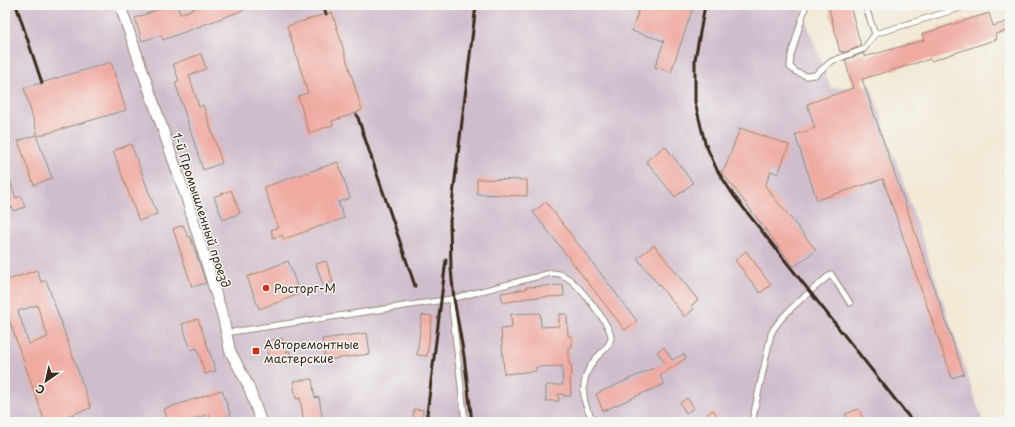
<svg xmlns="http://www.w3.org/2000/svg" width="1015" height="427" viewBox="0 0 1015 427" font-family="'Playpen Sans',sans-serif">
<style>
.industrial{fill:#d0bdcc}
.building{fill:#efaba2;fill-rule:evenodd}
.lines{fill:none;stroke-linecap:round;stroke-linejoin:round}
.service-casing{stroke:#968a7a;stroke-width:7}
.minor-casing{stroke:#968a7a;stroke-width:12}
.service{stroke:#fff;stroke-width:5}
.minor{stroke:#fff;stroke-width:10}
.rail{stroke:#3b2a1e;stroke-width:3}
.poi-dot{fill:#c8321e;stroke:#f6f6f2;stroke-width:1.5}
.labels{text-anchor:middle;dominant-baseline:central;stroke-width:3;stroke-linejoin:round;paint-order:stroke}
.street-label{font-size:12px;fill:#3b2a1e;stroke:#f6f6f2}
.poi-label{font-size:12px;fill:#3b2a1e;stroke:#f6f6f2;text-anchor:start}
</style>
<rect width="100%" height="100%" fill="#f6f6f2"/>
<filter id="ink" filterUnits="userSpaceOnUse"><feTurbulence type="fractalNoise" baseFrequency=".025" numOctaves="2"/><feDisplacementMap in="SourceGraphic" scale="8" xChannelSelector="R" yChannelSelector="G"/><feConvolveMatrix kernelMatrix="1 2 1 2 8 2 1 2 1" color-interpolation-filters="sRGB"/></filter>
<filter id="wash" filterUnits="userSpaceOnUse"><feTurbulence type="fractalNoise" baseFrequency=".012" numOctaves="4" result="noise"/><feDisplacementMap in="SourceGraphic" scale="16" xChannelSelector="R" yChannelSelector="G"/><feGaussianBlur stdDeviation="0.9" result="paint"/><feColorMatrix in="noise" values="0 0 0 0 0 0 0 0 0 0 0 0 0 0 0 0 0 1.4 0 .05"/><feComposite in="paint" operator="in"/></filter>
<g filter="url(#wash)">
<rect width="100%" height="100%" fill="#f2e9d6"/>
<path class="industrial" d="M5,5H800L831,88L871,86L983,422H5Z"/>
<g id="blocks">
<path class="building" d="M171,5H177L180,14L203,5L254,6L163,40L161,35L142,41L135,18Z
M640,5H694L671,72L655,67L664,41L632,31Z
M828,5H850L861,46L843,53V51L840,52Z
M332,12L362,110L357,112V113L332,121L333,125L309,133L298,96L308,93L287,26Z
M989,13L993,26L1010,21V30L995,34L997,39L931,61L930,59L862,79L964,374L952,378L883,179L817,200L795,135L815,128L807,104L853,88L845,60L864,53V57L924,40L922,34Z
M201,54L206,69L189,75L199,107L203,105L222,163L203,170L175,82L179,81L173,64Z
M111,62L126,110L38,136L24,88Z
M740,128L789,145L778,174L771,171L765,186L816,250L794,267L721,171L725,168Z
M36,135L52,178L34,185L18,141Z
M131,144L157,214L139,221L113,151Z
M665,146L693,183L675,197L646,161Z
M338,162L350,198L338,202L344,218L284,239L282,235L273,238L271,230L278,227L264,187Z
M5,169H6L16,198L21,196L25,207L13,211L12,207L5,209Z
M477,179L527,180V196L477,194Z
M231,190L240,213L223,220L214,197Z
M546,202L637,321L625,330L533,212Z
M183,225L188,237L190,236L206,283L192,287L173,229Z
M654,245L698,300L691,306L694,309L685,317L637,258Z
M746,251L771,285L760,293L735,260Z
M288,261L300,294L259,309L247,277Z
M326,261L333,282L323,285L316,264Z
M37,270L41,282L46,280L91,408L50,422H45L5,308V281ZM37,305L48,337L29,344L18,311Z
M563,285L564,296L527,298L503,303L501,293L526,289V287Z
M540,313L541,327L559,326V314H567L568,336H572V347H569V364H571L572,375L570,376L571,396H564V394H558L559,401H546V385H563L562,366L536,367V371L504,374L501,329L512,328L511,314Z
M422,315L432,316L427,356L417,355Z
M198,319L216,371L205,374L197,348L191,350L182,324Z
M367,333L370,354L325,360L322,339Z
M282,338L285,352L290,351L291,360L270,364L265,341Z
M664,347L672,360L684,354L686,358L660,376L664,384L603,411L596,394L665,363L657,352Z
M312,379L315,398L319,397L323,422H304L300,398L296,399L293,381Z
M222,390L233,422H211L209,414L185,422H168L164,409Z
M687,398L694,408L686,413L680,403Z
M414,409L423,410L422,420L413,419Z
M859,409L864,422H848L845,414Z
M713,410L722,422H710L705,416Z"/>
</g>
</g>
<g filter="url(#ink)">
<use href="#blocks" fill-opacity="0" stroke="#968a7a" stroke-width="1"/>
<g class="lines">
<g class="service-casing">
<path id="service" d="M806,5L791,55L790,67L796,72L806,76L815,75L832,61L864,49L875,34
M865,5L875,34L970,5
M451,299L551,273C557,273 561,274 566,277C577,283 612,326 611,338C610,348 598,354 593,362C580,380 580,406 596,422
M225,333L451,299L465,422
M752,422L771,334C779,315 815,288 831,274L850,303"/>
</g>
<g class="minor-casing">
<path id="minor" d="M120,5L187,200L223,317L230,351L248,385L261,422"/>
</g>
<use href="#service" class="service"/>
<use href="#minor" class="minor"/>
<path class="rail" d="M16,5L42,83
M323,5L326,14
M705,5L695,60V102L705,143L717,170L734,196L913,422
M357,115L415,286
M427,414L446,260
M425,422L427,414L428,422
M472,422L464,356L454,299L451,269L450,221L476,5"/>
</g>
</g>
<g class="poi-dot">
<circle cx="266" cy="288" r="4"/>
<rect x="252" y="347" width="8" height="8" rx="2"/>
</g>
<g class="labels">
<g class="street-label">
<text transform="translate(202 210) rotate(72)">1-й Промышленный проезд</text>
</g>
<g class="poi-label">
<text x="274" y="288">Росторг-М</text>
<text x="264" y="344">Авторемонтные<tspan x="264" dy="14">мастерские</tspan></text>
</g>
</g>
<rect width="1015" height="427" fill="none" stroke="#f6f6f2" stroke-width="20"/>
<g transform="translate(46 381) rotate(214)" stroke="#f6f6f2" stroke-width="3" paint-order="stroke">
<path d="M0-3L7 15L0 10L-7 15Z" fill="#3b2a1e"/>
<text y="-6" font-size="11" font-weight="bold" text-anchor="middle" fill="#3b2a1e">С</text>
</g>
</svg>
